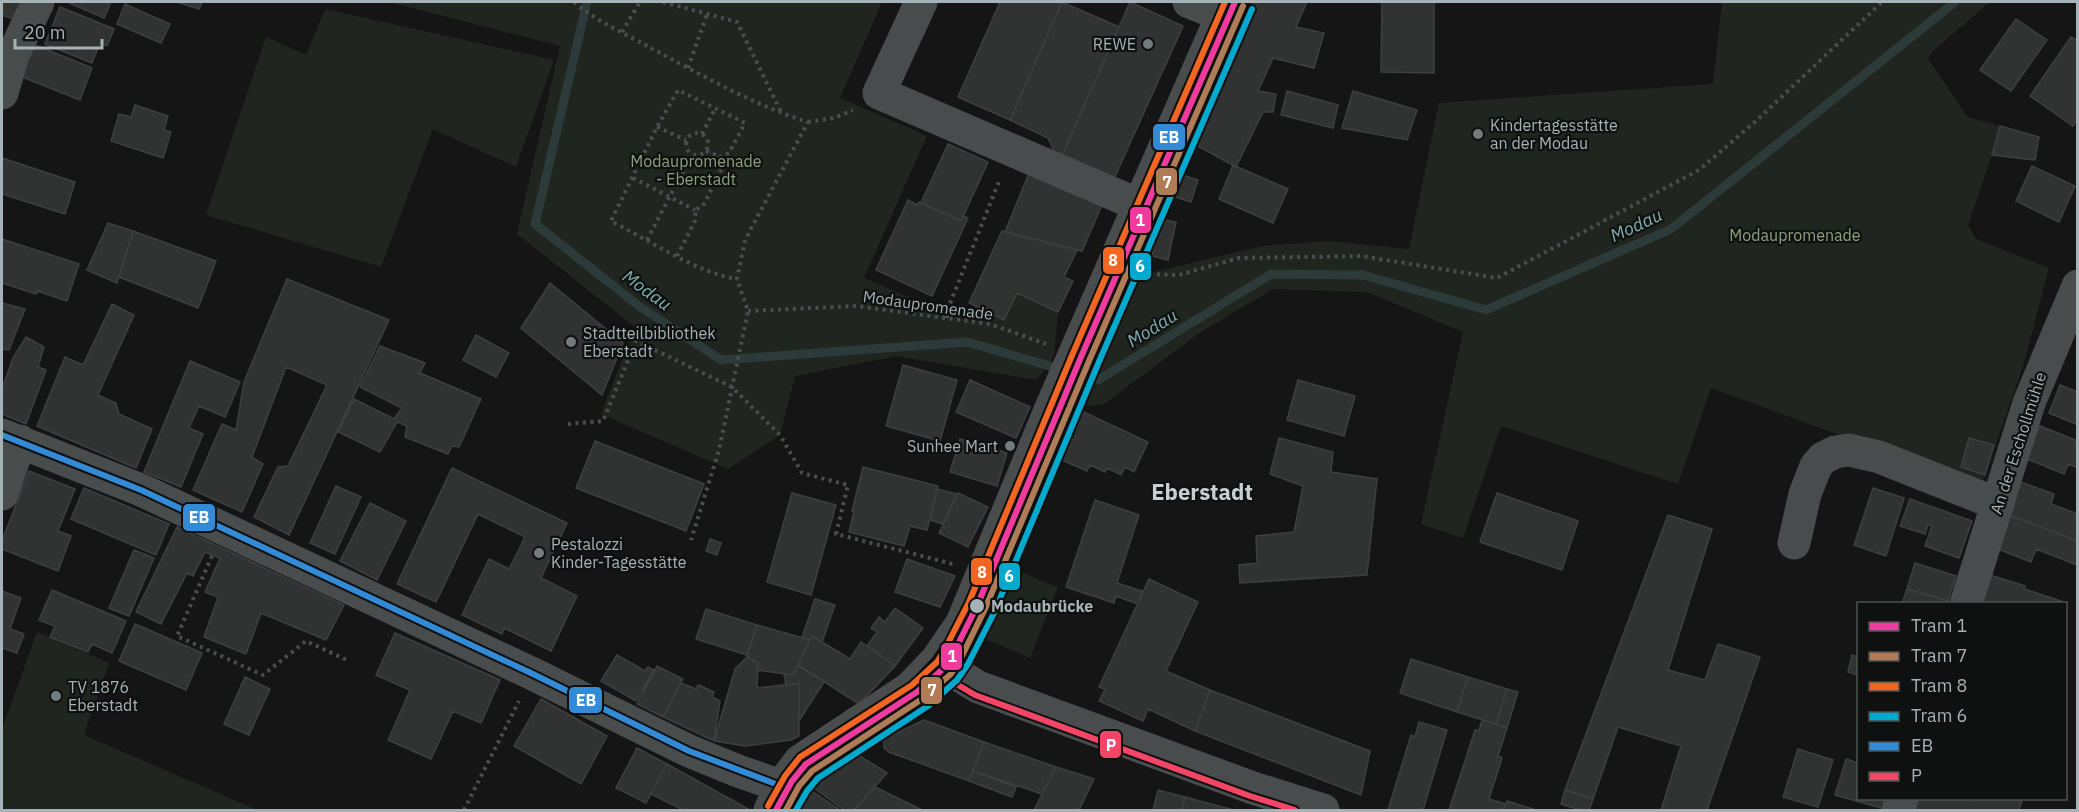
<svg xmlns="http://www.w3.org/2000/svg" width="2079" height="812" viewBox="0 0 2079 812" font-family="'IBM Plex Sans',sans-serif">
<style>
.green{fill:#21251f}
.lines{fill:none;stroke-linecap:round;stroke-linejoin:round}
.stream{stroke:#2c3a39;stroke-width:9}
.building{fill:#313232;stroke:#3d4041;stroke-width:1.5}
.path{stroke:#4b4e4f;stroke-width:4;stroke-dasharray:3 4.5;stroke-linecap:butt}
.minor{stroke:#494c4d;stroke-width:33}
.bus-1-casing{stroke:#0f1010;stroke-width:10}
.bus-2-casing{stroke:#0f1010;stroke-width:10}
.bus-1{stroke:#338bd7;stroke-width:6}
.bus-2{stroke:#f34667;stroke-width:6}
.tram-1-casing{stroke:#0f1010;stroke-width:10}
.tram-2-casing{stroke:#0f1010;stroke-width:10}
.tram-3-casing{stroke:#0f1010;stroke-width:10}
.tram-4-casing{stroke:#0f1010;stroke-width:10}
.tram-1{stroke:#f13a9d;stroke-width:6}
.tram-2{stroke:#b07c57;stroke-width:6}
.tram-3{stroke:#f26522;stroke-width:6}
.tram-4{stroke:#00a9ce;stroke-width:6}
.poi-dot{fill:#737b7d;stroke:#0f1010;stroke-width:2}
.stop-dot{fill:#a6b2b5;stroke:#0f1010;stroke-width:2}
.labels{text-anchor:middle;dominant-baseline:central;stroke-width:4.5;stroke-linejoin:round;paint-order:stroke}
.poi-label{font-size:16px;fill:#a6b2b5;stroke:#0f1010;text-anchor:start}
.park-label{font-size:16px;fill:#8da07e;stroke:#0f1010}
.street-label{font-size:16px;fill:#a6b2b5;stroke:#0f1010}
.stop-label{font-size:16px;font-weight:bold;fill:#a6b2b5;stroke:#0f1010;text-anchor:start}
.water-label{font-size:18px;font-style:italic;fill:#7eafad;stroke:#0f1010}
.district-label{font-size:22px;font-weight:bold;fill:#c7cfd1;stroke:#0f1010}
.line-badge{stroke:#0f1010;stroke-width:2}
.badge-label{font-size:16px;text-anchor:middle;font-weight:bold;fill:#fff}
</style>
<rect width="100%" height="100%" fill="#151515"/>
<path class="green" d="M389,2H882L840,98L927,136L864,278L918,301L984,311L1004,319L1017,293L1058,312L1054,355L1037,380L896,356L795,376L780,435L728,469L601,414L635,327L517,234L560,46Z
M1722,2H1990L1933,51L1928,59L1968,117L2000,126L1992,155L1968,225L1976,239L2049,268L2023,366L1981,487L1711,388L1678,484L1501,426L1463,538L1421,524L1463,332L1367,292L1273,289L1201,332L1104,404L1090,406L1077,401L1097,357L1088,353L1127,266L1149,273L1262,246L1329,241L1409,249L1439,103L1713,84Z
M325,9L554,60L516,167L433,129L381,267L206,215L266,37L306,55Z
M1007,567L1058,587L1030,658L979,636Z
M37,632L109,663L84,735L257,810H2V729Z"/>
<g class="lines">
<path class="stream" d="M587,2L535,224L639,306L721,360L967,342L1098,380L1271,274L1363,275L1486,310L1671,229L1955,2"/>
</g>
<path class="building" d="M2,2H28L22,22L2,15Z
M67,2H111L104,18Z
M177,2H202L199,9Z
M1000,2H1062L1010,120L958,97Z
M1062,2L1119,27L1061,158L1056,156L1048,138L1010,120Z
M1130,2L1183,26L1113,181L1061,158Z
M1253,2H1307L1296,27L1324,33L1314,68L1273,58L1258,91L1276,94L1273,112H1263L1236,167L1194,144Z
M1382,2H1434V73L1381,72Z
M125,4L170,24L161,43L117,24Z
M60,7L114,29L107,46L100,43L92,63L45,44Z
M2016,19L2047,40L2011,91L1980,70Z
M2071,37L2078,41V119L2073,126L2030,96Z
M33,44L92,68L80,100L20,76Z
M1287,91L1338,105L1333,128L1281,115Z
M1353,91L1417,110L1407,140L1342,128Z
M135,105L168,116L164,130L171,132L163,158L111,141L119,114L131,117Z
M2000,126L2039,137L2035,160L1992,155Z
M948,144L988,162L961,221L921,203Z
M2,158L75,182L65,214L2,194Z
M1233,165L1288,189L1273,223L1219,199Z
M2032,166L2075,186L2059,222L2016,201Z
M1029,173L1102,205L1082,251L1005,232Z
M1176,173L1198,180L1191,202L1169,195Z
M908,200L917,205L919,202L921,203L961,221L963,216L968,218L932,296L876,270Z
M1160,219L1176,222L1168,260L1152,256Z
M108,223L133,231L117,283L87,270Z
M133,231L216,261L198,308L119,277Z
M1002,231L1077,250L1064,277L1073,281L1058,312L1017,293L1004,320L969,303Z
M2,239L79,264L67,301L37,291L36,294L2,283Z
M287,279L389,320L289,535L254,517L278,467L288,466L327,385L286,367L252,457L263,464L242,512L193,490L222,424L236,430L244,382Z
M550,283L623,343L602,395L521,328Z
M2,303L25,309L9,350L2,349Z
M112,304L134,315L98,395L116,403L119,414L152,429L136,468L37,426L65,357L83,365Z
M476,335L509,353L496,377L463,360Z
M26,337L44,347L38,367L46,370L26,424L2,414V389L13,358Z
M380,346L425,363L420,373L481,399L459,447L452,446L448,454L405,437L407,426L397,422L380,452L338,432L354,399L394,419L402,408L360,387Z
M190,361L240,382L225,417L199,406L189,428L203,434L181,487L144,472Z
M903,365L957,380L940,441L886,426Z
M970,380L1030,407L1016,438L956,412Z
M1298,380L1355,396L1344,436L1287,420Z
M2060,385L2078,392V425L2049,413Z
M1075,408L1148,442L1134,472L1125,467L1121,475L1107,468L1105,472L1090,465L1087,471L1053,456Z
M2040,426L2078,441V468L2068,464L2064,474L2027,459Z
M1279,438L1333,452L1331,472L1377,479L1367,575L1240,583L1239,565L1257,563L1256,536L1294,532L1303,486L1270,474Z
M1969,438L1994,445L1985,475L1961,467Z
M960,439L1007,453L997,486L950,472Z
M595,441L704,484L686,531L576,488Z
M863,467L938,486L927,530L910,526L904,546L849,532L854,511H852Z
M452,468L567,523L541,578L577,596L551,651L504,628L502,634L462,615L489,559L509,569L525,537L478,514L436,602L397,584Z
M29,471L75,489L58,531L71,536L58,571L2,549V541Z
M2018,481L2054,494L2051,504L2078,514V541L2006,514Z
M336,486L361,497L335,554L310,543Z
M84,488L169,524L156,555L71,519Z
M1873,488L1904,498L1886,556L1854,545Z
M937,489L957,494L943,524L930,520Z
M792,493L836,505L811,595L767,582Z
M958,493L988,507L968,547L939,533Z
M1497,493L1578,521L1562,570L1480,542Z
M1910,499L1972,521L1959,558L1925,546L1932,526L1928,525L1925,534L1900,526Z
M1095,500L1139,515L1117,583L1142,591L1138,604L1116,596L1114,603L1066,587Z
M370,503L406,521L377,580L340,561Z
M2006,514L2078,541L2077,565L2036,549L2031,562L1993,547Z
M1668,515L1712,529L1668,670L1705,680L1718,644L1760,657L1707,810H1661L1681,746L1618,727L1593,799L1565,790Z
M177,527L344,605L326,640L261,613L246,654L204,637L218,597L205,592L220,558L205,552L193,576L187,573L161,624L136,612Z
M710,539L721,543L717,555L706,551Z
M134,550L154,558L129,616L109,608Z
M907,559L955,576L940,607L895,592Z
M1915,563L1956,576L1948,601L1907,589Z
M1990,575L2025,586L2024,589L2067,603L2066,610V604H1981Z
M1149,579L1198,602L1166,671L1210,690L1195,731L1148,709L1143,721L1099,701L1105,689L1099,687Z
M1907,589L1948,601V604H1902Z
M52,590L126,621L112,653L92,644L88,652L50,637L55,626L39,620Z
M2,591L21,598L10,629L24,634L17,653L2,648Z
M815,599L835,605L822,642L812,636L810,640L802,638Z
M895,608L923,628L895,666L867,646L877,632L871,628L879,617L885,622Z
M706,609L757,625L747,655L696,639Z
M135,624L202,653L186,690L119,661Z
M757,625L810,640L793,675L757,670L758,663L747,657Z
M395,633L500,680L481,723L453,711L431,759L388,740L410,690L376,675Z
M812,636L850,659L861,642L895,666L859,704L798,665Z
M617,655L645,671L648,667L654,670L636,701L601,681Z
M1852,655L1858,657V675L1848,672Z
M747,657L758,663L757,688L799,683V736L791,740L745,746L714,741L735,669Z
M1411,659L1468,677L1457,712L1400,693Z
M798,665L824,682L799,721V683L786,685L784,674L793,675Z
M657,666L683,679L663,717L637,704Z
M245,677L270,689L249,735L224,724Z
M1468,677L1507,689L1496,724L1457,712Z
M681,683L696,689L698,685L714,692L712,697L720,701L714,741L663,717Z
M1507,689L1518,692L1507,728L1496,724Z
M1210,690L1370,751L1361,795L1195,731Z
M541,699L607,736L581,784L514,746Z
M924,720L984,742L969,781L889,752L884,748V739Z
M1482,720L1507,728L1498,756L1502,758L1489,799L1506,804L1503,810H1449L1475,730L1479,731Z
M1419,722L1447,730L1423,810H1388L1411,735L1415,737Z
M984,742L1056,767L1042,794L973,771Z
M637,748L667,764L646,803L616,788Z
M1798,749L1833,760L1818,807L1783,797Z
M853,752L887,773L854,810H844L806,782Z
M1846,759L1858,763V798H1888L1885,809L1835,795Z
M667,764L750,810H683L651,794Z
M1056,767L1094,779L1079,810H1034Z
M973,771L1016,787L1012,797L969,781Z
M806,787L840,810H792Z
M875,787L922,810H854Z
M1158,790L1185,797L1182,810H1153Z
M1565,790L1593,799L1589,810H1580L1561,804Z
M1185,797L1234,810H1182Z
M1918,798H1961L1969,801L1970,798L2022,800L2019,810H1914Z
M1507,801L1536,810H1503Z"/>
<g class="lines">
<path class="path" d="M574,2C596,21 624,33 649,47C700,74 753,105 808,122L745,240L737,279L748,311L719,450L691,540
M663,2L737,22L782,114
M622,32L640,2
M688,68L707,14
M808,122L834,118L853,110
M657,127L686,140
M686 144a11 11 0 1 1 22 0a11 11 0 1 1-22 0Z
M702,134L715,109
M706,151L720,157
M633,178L695,210
M647,240L692,154
M677,256L696,219L695,210L703,206L722,168L720,157L729,153L745,123L678,90L657,127L611,221C646,239 700,274 737,279
M1142,274L1179,275L1239,258L1361,256L1497,278L1699,170L1756,121L1882,2
M748,311L857,306L990,324L1046,344
M947,318L949,306L1000,179
M568,424L603,421L636,341L732,387L780,435L802,473L848,485L836,534L953,564
M212,556L177,636L263,675L306,641L349,661
M464,810L519,701"/>
<path class="minor" d="M921,2L879,93L1139,205
M1189,2L1222,15
M2,93L13,55L38,2
M2,435L141,490L533,674L689,751L738,771L781,786
M2,494L20,441
M1794,543L1805,494L1816,466L1823,458L1835,452L1849,450L1879,457L1998,504
M1966,604L2029,403L2078,286
M936,661L978,687L1253,788L1323,810
M770,810L781,786L800,761L910,688L936,661L962,623L1051,408L1228,2
M1898,810L1902,798"/>
<g class="bus-1-casing">
<path id="bus-1" d="M2,435L141,490L533,674L689,751L781,786
M770,810L781,786L800,761L910,688L936,661L962,623L1051,408L1228,2"/>
</g>
<g class="bus-2-casing">
<path id="bus-2" d="M931,669L975,695L1250,796L1295,810
M780,810L789,791L806,768L915,695L942,667"/>
</g>
<use href="#bus-1" class="bus-1"/>
<use href="#bus-2" class="bus-2"/>
<g class="tram-1-casing">
<path id="tram-1" d="M776,810L792,781L806,764L917,692L944,668L952,656L977,606L1081,357L1235,2"/>
</g>
<g class="tram-2-casing">
<path id="tram-2" d="M786,810L799,786L812,771L922,699L951,674L960,660L985,609L1089,361L1243,6"/>
</g>
<g class="tram-3-casing">
<path id="tram-3" d="M768,806L785,776L800,757L912,685L937,662L944,651L969,602L1073,353L1225,2"/>
</g>
<g class="tram-4-casing">
<path id="tram-4" d="M796,810L807,791L818,778L928,706L957,680L968,664L994,613L1098,364L1252,9"/>
</g>
<use href="#tram-1" class="tram-1"/>
<use href="#tram-2" class="tram-2"/>
<use href="#tram-3" class="tram-3"/>
<use href="#tram-4" class="tram-4"/>
</g>
<g class="poi-dot">
<circle cx="1148" cy="44" r="6"/>
<circle cx="1478" cy="134" r="6"/>
<circle cx="571" cy="342" r="6"/>
<circle cx="1010" cy="446" r="6"/>
<circle cx="539" cy="553" r="6"/>
<circle cx="56" cy="696" r="6"/>
</g>
<circle class="stop-dot" cx="977" cy="606" r="8"/>
<g class="labels">
<g class="poi-label">
<text x="1136" y="44" text-anchor="end">REWE</text>
<text x="1490" y="125">Kindertagesstätte<tspan x="1490" dy="18">an der Modau</tspan></text>
<text x="583" y="333">Stadtteilbibliothek<tspan x="583" dy="18">Eberstadt</tspan></text>
<text x="998" y="446" text-anchor="end">Sunhee Mart</text>
<text x="551" y="544">Pestalozzi<tspan x="551" dy="18">Kinder-Tagesstätte</tspan></text>
<text x="68" y="687">TV 1876<tspan x="68" dy="18">Eberstadt</tspan></text>
</g>
<g class="park-label">
<text x="696" y="161">Modaupromenade<tspan x="696" dy="18">- Eberstadt</tspan></text>
<text x="1795" y="235">Modaupromenade</text>
</g>
<g class="street-label">
<text transform="translate(928 305) rotate(8)">Modaupromenade</text>
<text transform="translate(2018 443) rotate(-72)">An der Eschollmühle</text>
</g>
<g class="stop-label">
<text x="991" y="606">Modaubrücke</text>
</g>
<g class="water-label">
<text transform="translate(1636 225) rotate(-25)">Modau</text>
<text transform="translate(647 290) rotate(36)">Modau</text>
<text transform="translate(1152 328) rotate(-32)">Modau</text>
</g>
<g class="district-label">
<text x="1202" y="491">Eberstadt</text>
</g>
</g>
<g class="line-badge">
<rect x="1152" y="123" width="34" height="28" rx="6" fill="#338bd7"/>
<rect x="1155" y="167" width="23" height="29" rx="6" fill="#b07c57"/>
<rect x="1129" y="206" width="23" height="28" rx="6" fill="#f13a9d"/>
<rect x="1102" y="246" width="23" height="29" rx="6" fill="#f26522"/>
<rect x="1129" y="252" width="23" height="29" rx="6" fill="#00a9ce"/>
<rect x="182" y="503" width="34" height="29" rx="6" fill="#338bd7"/>
<rect x="970" y="557" width="23" height="29" rx="6" fill="#f26522"/>
<rect x="998" y="562" width="23" height="29" rx="6" fill="#00a9ce"/>
<rect x="940" y="642" width="23" height="29" rx="6" fill="#f13a9d"/>
<rect x="920" y="676" width="23" height="29" rx="6" fill="#b07c57"/>
<rect x="568" y="686" width="35" height="28" rx="6" fill="#338bd7"/>
<rect x="1099" y="730" width="23" height="29" rx="6" fill="#f34667"/>
</g>
<g class="badge-label">
<text x="1169" y="143">EB</text>
<text x="1167" y="188">7</text>
<text x="1140" y="226">1</text>
<text x="1113" y="266">8</text>
<text x="1140" y="272">6</text>
<text x="199" y="523">EB</text>
<text x="982" y="578">8</text>
<text x="1009" y="582">6</text>
<text x="952" y="662">1</text>
<text x="932" y="696">7</text>
<text x="586" y="706">EB</text>
<text x="1111" y="751">P</text>
</g>
<rect width="2079" height="812" fill="none" stroke="#a6b2b5" stroke-width="6"/>
<rect x="1857" y="602" width="210" height="198" fill="#0f1010" stroke="#4b5152" stroke-width="1.5"/>
<rect x="1869" y="622" width="30" height="9" fill="#f13a9d" stroke="#4b5152" stroke-width="1.5"/>
<text x="1911" y="632" font-size="18" fill="#a6b2b5">Tram 1</text>
<rect x="1869" y="652" width="30" height="9" fill="#b07c57" stroke="#4b5152" stroke-width="1.5"/>
<text x="1911" y="662" font-size="18" fill="#a6b2b5">Tram 7</text>
<rect x="1869" y="682" width="30" height="9" fill="#f26522" stroke="#4b5152" stroke-width="1.5"/>
<text x="1911" y="692" font-size="18" fill="#a6b2b5">Tram 8</text>
<rect x="1869" y="712" width="30" height="9" fill="#00a9ce" stroke="#4b5152" stroke-width="1.5"/>
<text x="1911" y="722" font-size="18" fill="#a6b2b5">Tram 6</text>
<rect x="1869" y="742" width="30" height="9" fill="#338bd7" stroke="#4b5152" stroke-width="1.5"/>
<text x="1911" y="752" font-size="18" fill="#a6b2b5">EB</text>
<rect x="1869" y="772" width="30" height="9" fill="#f34667" stroke="#4b5152" stroke-width="1.5"/>
<text x="1911" y="782" font-size="18" fill="#a6b2b5">P</text>
<path d="M15 39v9h87v-9" fill="none" stroke="#a6b2b5" stroke-width="3"/>
<text x="24" y="39" font-size="18" fill="#a6b2b5" stroke="#0f1010" stroke-width="4.5" paint-order="stroke">20 m</text>
</svg>
